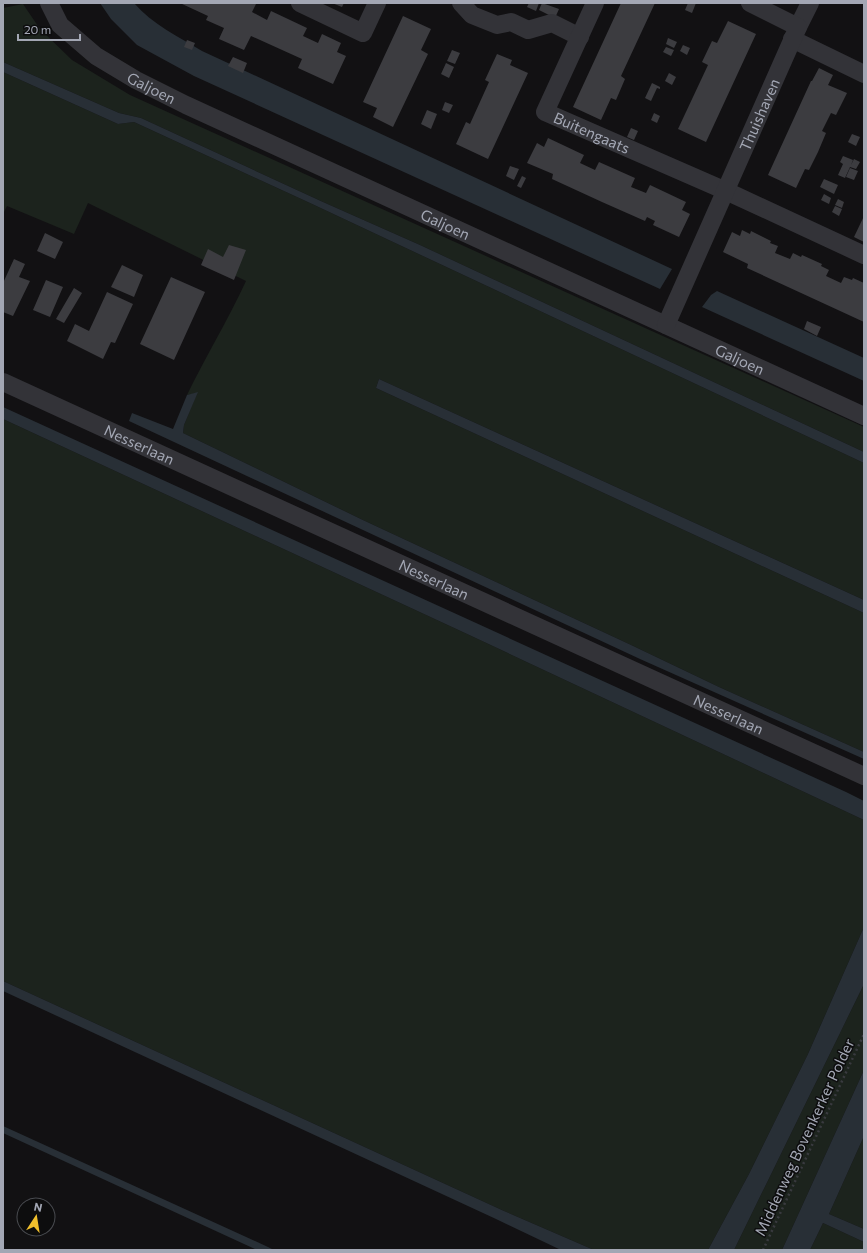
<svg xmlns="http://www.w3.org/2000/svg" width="867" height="1253" viewBox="0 0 867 1253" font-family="Commissioner,sans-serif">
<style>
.green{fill:#1c231d}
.water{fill:#282f36}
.building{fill:#3c3c40}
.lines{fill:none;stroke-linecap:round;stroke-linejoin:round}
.path{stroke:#393a3f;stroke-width:2.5;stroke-dasharray:2 3;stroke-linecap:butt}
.street{stroke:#333338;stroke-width:18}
.labels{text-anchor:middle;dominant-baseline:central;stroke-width:3;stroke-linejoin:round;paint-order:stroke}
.street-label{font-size:15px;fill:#a3a7b4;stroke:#0d0d0e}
</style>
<rect width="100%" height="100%" fill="#121113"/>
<path class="green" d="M23,4L40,29L72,60L130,95L864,427V452L420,245L323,202L141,118L119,113L3,62V8Z
M3,72L118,124L134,122L310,203L864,463V600L379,379L376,388L864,613V752L719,687L629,644L365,521L183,433L184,425L197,393L187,395C206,356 228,320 246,281L88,203L74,234L7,206L3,214Z
M3,419L465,633L864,820V927L808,1054L749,1174L708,1250H594L504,1211L3,981Z
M864,984V1070L782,1250H734Z
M864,1136V1229L829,1214Z
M823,1223L864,1242V1250H810Z"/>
<path class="water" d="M100,3H134C152,24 179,37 202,51L672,269L660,289L194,76L137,45L111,19Z
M3,62L119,113L141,118L323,202L420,245L864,452V463L310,203L134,122L118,124L3,72Z
M717,291L864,358V381L702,307L711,295Z
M379,379L864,600V613L376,388Z
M198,392L184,425L183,433L365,521L629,644L719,687L864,752V759L640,659L129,421L132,413L173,429L187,395Z
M3,407L846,792L864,801V820L465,633L3,419Z
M864,927V984L734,1250H708L749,1174L808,1054Z
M3,981L504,1211L594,1250H561L496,1219L3,991Z
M864,1070V1136L829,1214L864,1229V1242L823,1223L810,1250H782Z
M3,1126L268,1247L274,1250H257L3,1133Z"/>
<path class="building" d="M180,3H254L256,4L252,12L267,20L271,11L307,28L303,36L318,43L322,34L341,43L337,52L346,56L333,84L298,68L302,59L251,36L244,50L219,39L224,28L206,20L208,16Z
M332,3H344L342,7Z
M529,3H539L536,11L527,7Z
M542,3L559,9L555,18L539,10Z
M621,3H655L621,76L625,79L616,100L611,98L601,120L573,107Z
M688,3H696L692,13L685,10Z
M403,16L431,29L421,50L428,54L393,127L373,117L377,108L363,102Z
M728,21L756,34L706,142L678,129L708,65L702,62L712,41L717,43Z
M668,38L677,42L674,48L666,44Z
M187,40L195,43L192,50L184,47Z
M683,45L690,48L687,55L680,51Z
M666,47L674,50L671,56L663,52Z
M452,50L460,53L455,64L447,61Z
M497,54L512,60L510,65L528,73L488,159L456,144L466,122L470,124L489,82L485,80Z
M233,57L247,63L243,73L228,66Z
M446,63L454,67L449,78L441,74Z
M819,68L833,75L828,85L847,93L836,115L831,113L822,131L826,133L818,152L809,170L805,169L796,188L768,175L811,81H812Z
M669,73L676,77L672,85L665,81Z
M652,83L660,87V89L657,88L651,101L645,98Z
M445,102L453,105L449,113L442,110Z
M427,110L437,114L431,129L421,124Z
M654,113L660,116L657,123L651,120Z
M631,128L638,131L634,140L627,137Z
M852,134L860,137L856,146L848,142Z
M548,138L584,155L580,163L595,170L599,162L635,178L631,187L646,193L650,185L686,202L682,210L690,214L679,237L653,225L655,221L647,217L645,221L602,202L552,179L553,174L527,163L537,143L544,147Z
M843,156L853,160L851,165L854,159L860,162L856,169L850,167L845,178L838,175L843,164L840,162Z
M510,166L519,169L514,180L506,176Z
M850,168L858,171L854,180L846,177Z
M522,176L526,178L521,188L517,186Z
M824,179L838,185L834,194L820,187Z
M824,194L831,198L829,204L821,200Z
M838,199L844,202L842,208L835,205Z
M835,206L842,209L839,216L832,212Z
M864,216V242L854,237Z
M742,230L750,234L751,231L771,241L770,243L778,246L775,253L790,259L793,253L801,257L802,255L822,264L821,266L829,270L826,276L841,283L844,277L852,280L853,278L864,283V322L747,268L748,264L723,252L732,232L740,236Z
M45,233L63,242L55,259L37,251Z
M229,245L246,250L234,280L201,265L208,249L223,257Z
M14,259L25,264L19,277L30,281L13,316L3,312V283Z
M122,265L143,275L134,297L111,287Z
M171,277L205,292L174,360L140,344Z
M46,280L63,287L50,317L33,310Z
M74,288L82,293L64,323L56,319Z
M107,292L133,304L115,343L111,342L103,359L67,341L75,324L89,331Z
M807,321L821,327L817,336L804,329Z"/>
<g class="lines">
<path class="path" d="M763,1250L864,1034"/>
<g class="street">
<path id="s1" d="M49,3L60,25L96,56L136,80L186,105L864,416"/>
<path d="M300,3L363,33L377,3"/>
<path d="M461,3L472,15L497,25L511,22L528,30L552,23L580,37"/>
<path id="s2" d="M595,3L545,112L726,191L864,255"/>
<path d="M798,27L810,3"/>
<path d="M792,39L864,74"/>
<path id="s3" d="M666,325L798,27L750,3"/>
<path id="s4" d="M3,382L864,776"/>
</g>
</g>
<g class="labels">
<g class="street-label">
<text stroke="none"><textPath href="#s1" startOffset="136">Galjoen</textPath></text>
<text stroke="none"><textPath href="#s3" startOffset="230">Thuishaven</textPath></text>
<text stroke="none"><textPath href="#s2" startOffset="171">Buitengaats</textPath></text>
<text stroke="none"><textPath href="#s1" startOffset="460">Galjoen</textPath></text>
<text stroke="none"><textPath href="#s1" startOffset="784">Galjoen</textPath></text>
<text stroke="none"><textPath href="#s4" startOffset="150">Nesserlaan</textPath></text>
<text stroke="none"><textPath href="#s4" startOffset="474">Nesserlaan</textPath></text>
<text stroke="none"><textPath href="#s4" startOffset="798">Nesserlaan</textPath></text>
<text transform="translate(804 1137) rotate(-65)">Middenweg Bovenkerker Polder</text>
</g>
</g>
<rect width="867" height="1253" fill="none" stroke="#a3a7b4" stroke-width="8"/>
<g transform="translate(36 1217) rotate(12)"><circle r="19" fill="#0d0d0e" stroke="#494b50"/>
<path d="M0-3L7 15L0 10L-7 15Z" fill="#f0bf2c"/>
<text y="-6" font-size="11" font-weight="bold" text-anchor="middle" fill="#a3a7b4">N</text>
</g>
<path d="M18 34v6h62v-6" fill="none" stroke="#a3a7b4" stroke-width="2"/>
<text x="24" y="34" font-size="12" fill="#a3a7b4" stroke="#0d0d0e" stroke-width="3" paint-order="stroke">20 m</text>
</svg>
